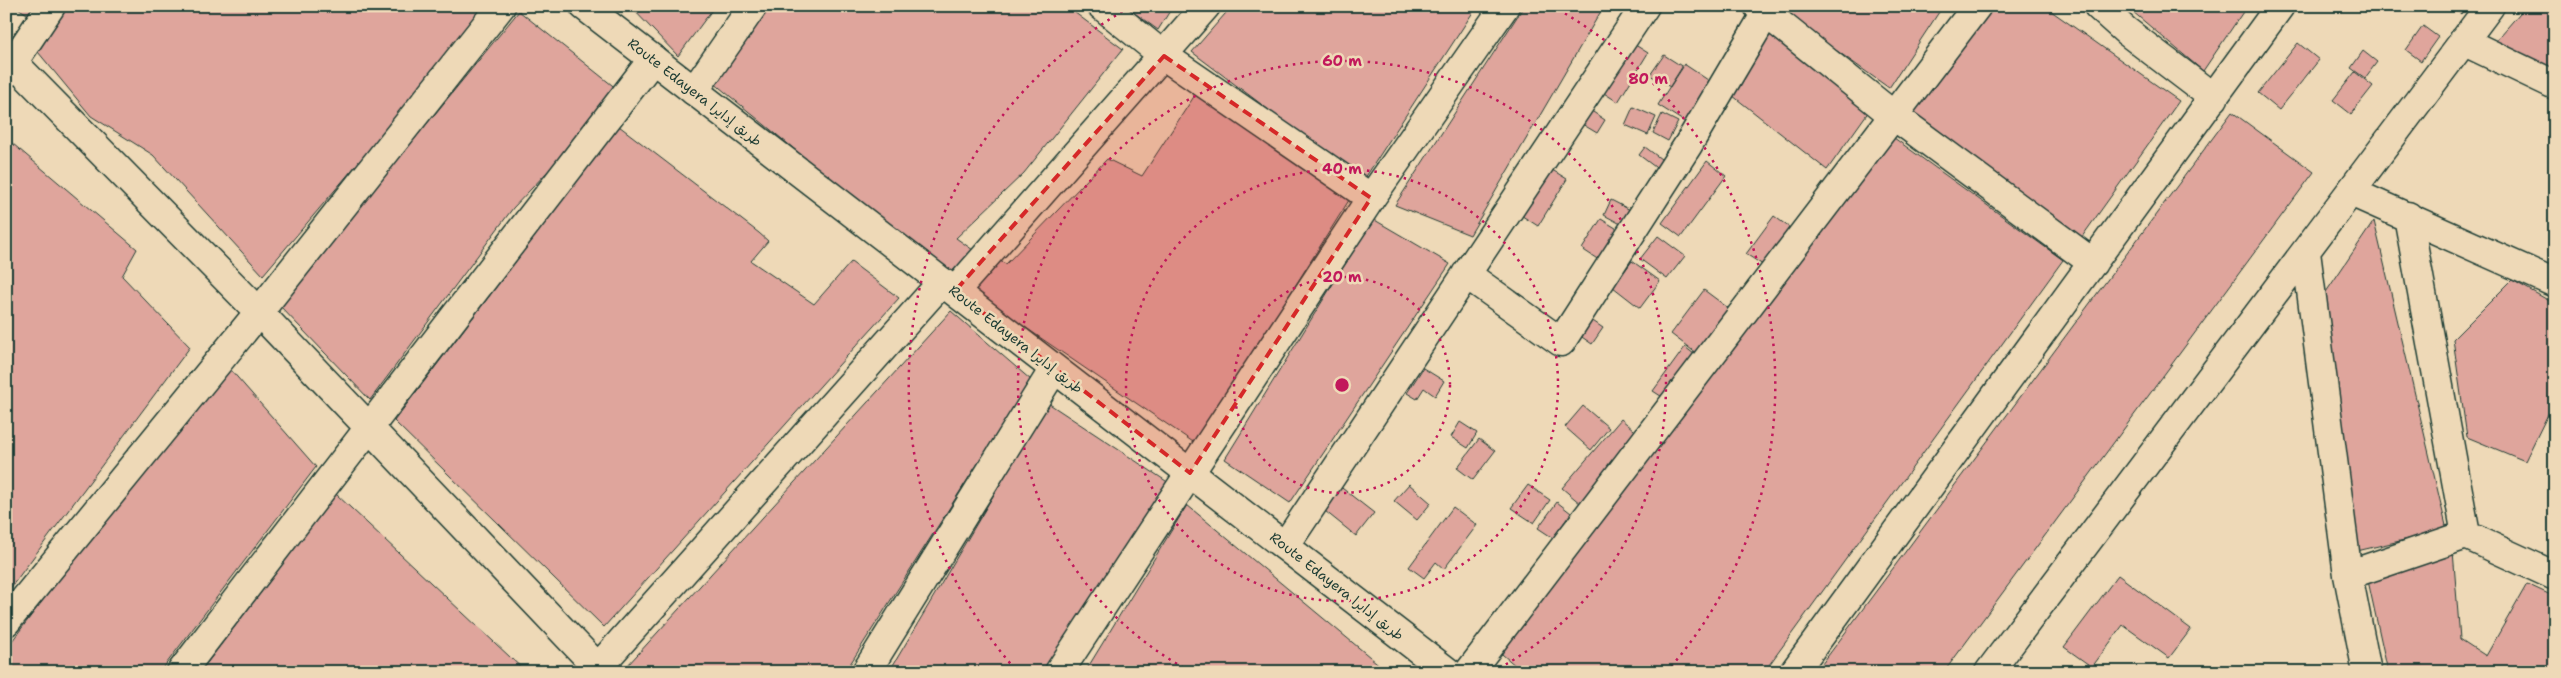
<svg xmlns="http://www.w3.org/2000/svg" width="2561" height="678" viewBox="0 0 2561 678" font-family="'Shantell Sans','Playpen Sans Arabic',sans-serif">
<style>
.building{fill:#dfa59c;stroke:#1f3d34}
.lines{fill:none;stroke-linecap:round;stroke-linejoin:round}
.street-casing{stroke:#1f3d34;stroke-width:31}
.secondary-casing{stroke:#1f3d34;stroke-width:31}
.street{stroke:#eed9b7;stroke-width:28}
.secondary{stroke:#eed9b7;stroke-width:28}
.marked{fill:#d62828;fill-opacity:0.2;stroke:#d62828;stroke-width:4;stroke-dasharray:10 6;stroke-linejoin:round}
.ring{fill:none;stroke:#c2185b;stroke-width:2.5;stroke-dasharray:2.5 5}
.labels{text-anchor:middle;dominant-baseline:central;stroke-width:5;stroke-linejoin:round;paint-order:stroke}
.street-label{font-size:14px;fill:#1f3d34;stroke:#eed9b7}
.centre{fill:#c2185b;stroke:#eed9b7;stroke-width:2.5}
.ring-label{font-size:15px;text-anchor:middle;font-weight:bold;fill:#c2185b;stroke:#eed9b7;stroke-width:5;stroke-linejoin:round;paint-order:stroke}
</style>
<rect width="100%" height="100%" fill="#eed9b7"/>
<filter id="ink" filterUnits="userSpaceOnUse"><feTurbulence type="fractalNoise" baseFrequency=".02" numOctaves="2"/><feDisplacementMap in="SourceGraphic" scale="10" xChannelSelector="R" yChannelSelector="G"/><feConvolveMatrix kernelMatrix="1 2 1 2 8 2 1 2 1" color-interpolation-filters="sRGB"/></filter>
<g filter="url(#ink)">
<path class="building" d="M20,6H40L33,18L18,8Z
M67,6H491L263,275L153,155L91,116L38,52Z
M630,6H715L678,56Z
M763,6H1066L1123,49L1024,173L956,238L973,250L948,276L708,78Z
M1125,6H1173L1158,30Z
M1232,6H1477L1363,181L1192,52Z
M1524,6H1604L1470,235L1395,205Z
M1788,6H1943L1889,88L1784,13Z
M1973,6H2044L2179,101L2079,241L1903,113Z
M2126,6H2247L2203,71Z
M2451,6H2466L2461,14Z
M2526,6H2555V80L2488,50Z
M519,11L622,93L513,208L370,400L279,305Z
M2423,26L2438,37L2421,61L2406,50Z
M1769,29L1869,111L1827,170L1728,92Z
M1629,41L1648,53L1618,102L1599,90Z
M2298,43L2319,60L2279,110L2258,93Z
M2363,51L2377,62L2365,78L2351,68Z
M1664,55L1683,67L1670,87L1650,75Z
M1684,64L1717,86L1691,126L1658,105Z
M2355,72L2373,86L2351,114L2333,100Z
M1195,95L1351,197L1196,444L972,291L993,258L1006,264L1107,159L1142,176Z
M1633,107L1656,117L1648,135L1625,125Z
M1590,110L1605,120L1597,133L1582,124Z
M2232,112L2314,172L1944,672H1816Z
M1662,114L1678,122L1668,141L1653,133Z
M619,126L759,233L768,241L751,261L814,304L851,262L899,298L604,627L394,421Z
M1883,130L2063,260L1764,672H1523L1496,649Z
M6,138L137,249L122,276L190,347L6,594Z
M1645,147L1669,165L1663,173L1639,155Z
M1707,161L1726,176L1681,237L1662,223Z
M1549,168L1567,179L1538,226L1519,214Z
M1611,200L1638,214L1630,229L1604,215Z
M1774,216L1790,228L1763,265L1746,254Z
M1373,219L1450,264L1290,503L1225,459Z
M1601,219L1624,233L1605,264L1582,249Z
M2374,221L2447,530L2357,551L2322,298Z
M1658,236L1685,256L1667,279L1640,259Z
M1632,261L1660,281L1640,308L1613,287Z
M2512,280L2555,304V400L2525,461L2467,437L2453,339Z
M1704,290L1739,316L1705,360L1671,334Z
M951,311L1031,380L845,672H633L627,666Z
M1587,317L1603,328L1592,344L1576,333Z
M1685,347L1699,358L1667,400L1653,391Z
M223,361L316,467L160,672H6V649Z
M1423,368L1444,381L1435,396L1424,388L1417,399L1407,393Z
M1048,403L1172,485L1042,672H889Z
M1583,406L1609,428L1591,450L1565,427Z
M1621,419L1640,435L1581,504L1562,488Z
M1460,422L1477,433L1468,448L1451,437Z
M1479,439L1495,451L1473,480L1457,468Z
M1409,484L1431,503L1417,520L1394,501Z
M1338,485L1374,513L1356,536L1320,507Z
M1528,485L1550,500L1534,523L1511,508Z
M336,494L526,672H200Z
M1557,502L1571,513L1553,538L1538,528Z
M1187,505L1388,672H1085Z
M1453,507L1477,525L1444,569L1436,562L1424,578L1409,567Z
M2453,551L2460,639L2486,656L2527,584L2555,597V672H2388L2367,576Z
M2118,575L2191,629L2169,658L2123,625L2092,667L2064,647Z"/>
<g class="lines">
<g class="street-casing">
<path id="street" d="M1102,6L1164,56L1371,198
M1771,6L1766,13L1893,115L2093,263
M2098,6L2126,31L2214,98
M2463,41L2555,85
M6,55L259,312L602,672
M6,73L51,6
M694,91L753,6
M2351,192L2555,283
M2408,216L2466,535
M2306,252L2348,575L2367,672
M1466,274L1561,342L1688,145L1766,13L1758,6
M955,291L1206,6
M1285,546L1645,6
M2348,575L2466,535L2555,576
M6,622L259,312L501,6
M181,672L653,59
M594,672L942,282
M866,672L1054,369
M1059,672L1371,198L1505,6
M1469,672L1977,6
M1794,672L2280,6
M1989,672L2490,6"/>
</g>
<g class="secondary-casing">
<path id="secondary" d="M584,6L1448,672"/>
</g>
<use href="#street" class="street"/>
<use href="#secondary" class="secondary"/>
</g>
</g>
<path class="marked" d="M1164,56L1371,198L1190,473L955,291Z"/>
<g class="ring">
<circle cx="1342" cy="385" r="108"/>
<circle cx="1342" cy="385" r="216"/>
<path d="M1190 671A324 324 0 1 1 1494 671"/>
<path d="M1015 669A433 433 0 0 1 1132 6M1552 6A433 433 0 0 1 1669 669"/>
</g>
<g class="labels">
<g class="street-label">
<text transform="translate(695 92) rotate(38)">Route Edayera طريق إدايرا</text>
<text transform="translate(1016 339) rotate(38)">Route Edayera طريق إدايرا</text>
<text transform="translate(1337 586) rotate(38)">Route Edayera طريق إدايرا</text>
</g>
</g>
<circle cx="1342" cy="385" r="8" class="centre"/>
<g class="ring-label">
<text x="1342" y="66">60 m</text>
<text x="1648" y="84">80 m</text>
<text x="1342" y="174">40 m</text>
<text x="1342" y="282">20 m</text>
</g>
<rect width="2561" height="678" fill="none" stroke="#eed9b7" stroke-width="25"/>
<rect x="12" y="12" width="2536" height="653" fill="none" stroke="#1f3d34" stroke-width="2" filter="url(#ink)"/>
</svg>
